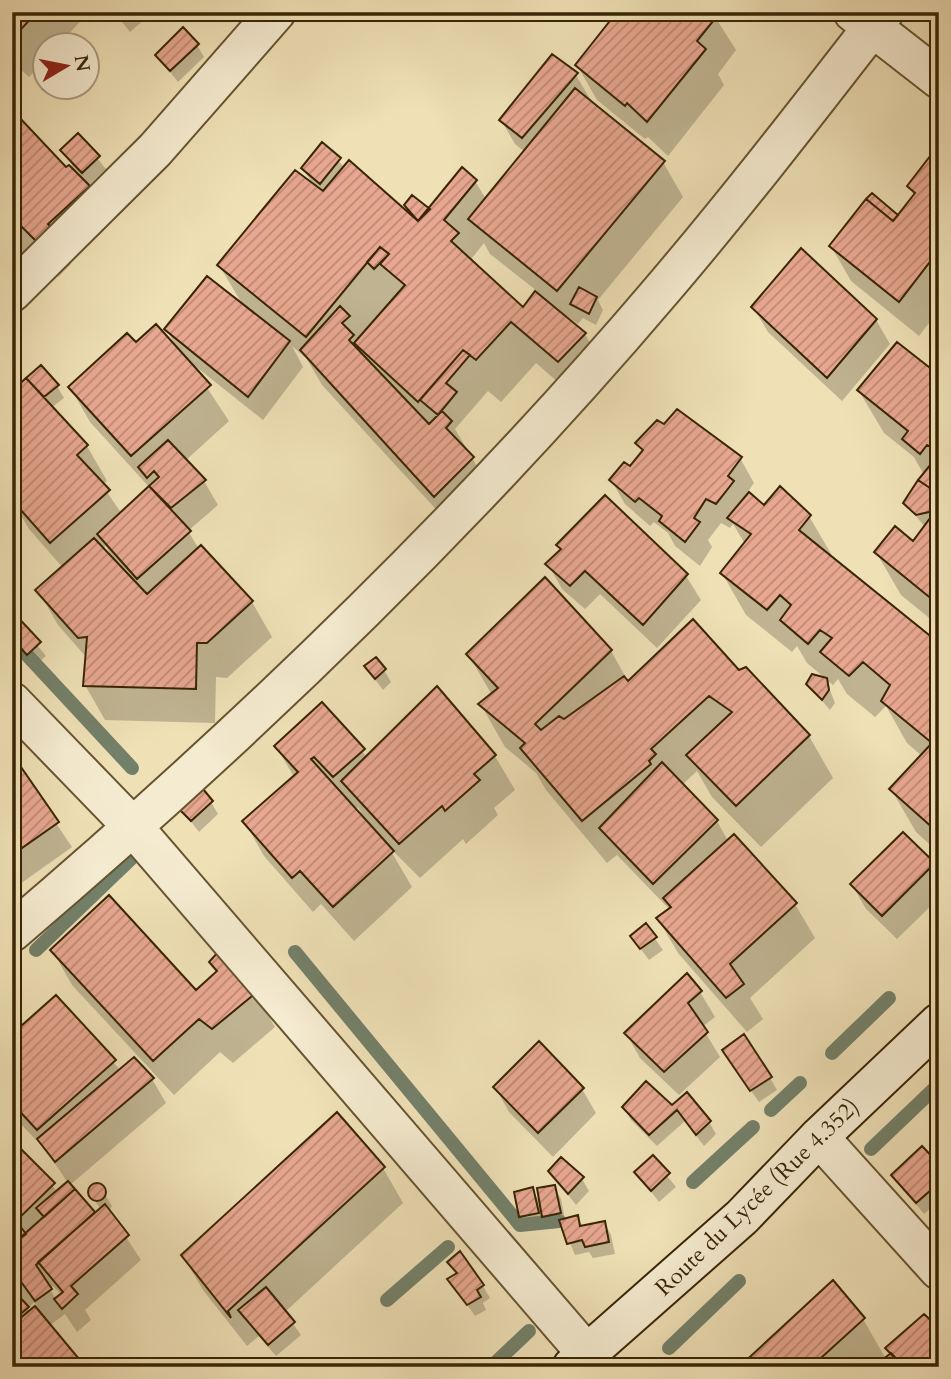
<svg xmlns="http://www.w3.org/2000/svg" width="951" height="1379" viewBox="0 0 951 1379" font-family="Cardo,serif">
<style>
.shadow{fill:#0003;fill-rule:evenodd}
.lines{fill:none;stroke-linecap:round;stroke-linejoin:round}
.stream{stroke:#738069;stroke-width:14}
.building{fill:url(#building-hatch);stroke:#392504;stroke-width:2}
.street-casing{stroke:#665430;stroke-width:42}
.secondary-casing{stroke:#392504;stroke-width:42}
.street{stroke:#f5ebd0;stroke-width:38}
.secondary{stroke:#f5ebd0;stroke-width:38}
.labels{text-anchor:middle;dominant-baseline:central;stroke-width:7;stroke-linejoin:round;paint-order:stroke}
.street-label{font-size:23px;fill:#392504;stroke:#f5ebd0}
</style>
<defs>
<pattern id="building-hatch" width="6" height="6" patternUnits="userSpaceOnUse" patternTransform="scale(1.75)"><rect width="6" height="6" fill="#e8a790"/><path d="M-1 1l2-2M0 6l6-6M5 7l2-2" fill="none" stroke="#bd8873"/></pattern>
</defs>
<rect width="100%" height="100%" fill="#efe0b6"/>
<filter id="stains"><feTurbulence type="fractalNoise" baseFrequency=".00286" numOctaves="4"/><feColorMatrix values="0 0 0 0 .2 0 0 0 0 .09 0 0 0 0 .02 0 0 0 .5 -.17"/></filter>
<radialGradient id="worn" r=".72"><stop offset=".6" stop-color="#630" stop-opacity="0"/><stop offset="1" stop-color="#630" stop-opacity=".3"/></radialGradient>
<path class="shadow" d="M12,12H83L85,16L58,46H46V59L29,77L12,62Z
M114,12H153L130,32Z
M579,12H599L591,22Z
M619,12H712L736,50L718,74L724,85L668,156L648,137L645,139L597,100L577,65Z
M197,45L204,57L178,82L157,55Z
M576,75L590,99L588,101L663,162L683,197L598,300L603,310L596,325L583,318L578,324L567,316L565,318L585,334L609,377L583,404L536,363L501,402L488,391L455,429L492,492L455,530L322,385L307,359L292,346L303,367L263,420L190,362L229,421L185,461L204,481L218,505L188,531L199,549L201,547L252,602L272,637L227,678L216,677L215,723L105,720L85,685L87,658L58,625L38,590L63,568L29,529L12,500V393L41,368L57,386L64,398L51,408L87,446L107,481L102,485L122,514L150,488L90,422L70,387L136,345L176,346L166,329L244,307L219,265L313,185L303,168L322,144L345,168L413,218L406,205L429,210L475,181L486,199L525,152L515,144L501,120ZM484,243L490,254L537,291L523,309L477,266L472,258ZM106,546L113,559L102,549Z
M12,124L66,170L72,165L62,151L78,135L106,169L88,186L108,221L68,258L71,264L58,277L36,254L12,276Z
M939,157V310L919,336L851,281L831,246L898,217L915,197L909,186Z
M753,307L876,320L890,344L842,401L768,332Z
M939,377V626L901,595L876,552L913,543L925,527L905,503L924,475L914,457L884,433L859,391Z
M638,443L740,458L754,483L747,493L765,507L809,516L834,559L939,645V853L916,832L891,789L922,756L907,743L886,706L875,717L847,694L838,679L833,685L826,680L835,703L830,710L808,684L826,679L807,663L797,646L792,652L746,615L722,573L745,544L733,524L730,528L721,523L708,540L712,547L700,566L675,546L668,533L654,522L650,526L625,504L611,480L631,468L643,453Z
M559,546L686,576L701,600L657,648L600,594L585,609L562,589L548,564L562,551Z
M545,579L611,651L629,683L739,672L809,736L833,778L761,847L712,797L697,771L682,785L717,821L728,841L795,904L815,938L750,998L763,1019L747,1032L678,953L658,919L670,910L617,855L607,863L546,790L536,773L505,747L481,705L492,695L468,654Z
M12,614L46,656L35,666L12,641Z
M366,667L384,670L391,682L383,690Z
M322,705L367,757L495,756L515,790L494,808L498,815L466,844L463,839L420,878L388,846L412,887L354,941L321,904L313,912L264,856L244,821L294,777L276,746ZM358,807L365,819L355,810Z
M12,758L72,847L13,889L12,887Z
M211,802L218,814L199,832L182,810Z
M934,864L939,873V898L897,939L866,909L852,885Z
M646,926L663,950L649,960L640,948Z
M52,950L196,992L217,973L211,962L255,993L275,1027L233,1063L220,1052L174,1095L72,985Z
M700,992L715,1017L702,1027L720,1057L679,1095L640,1058L626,1033Z
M56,997L120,1070L152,1079L166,1103L70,1185L95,1215L101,1210L89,1191L90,1186L98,1183L112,1206L109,1211L141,1260L85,1310L91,1320L77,1332L65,1314L49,1326L83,1367H12V1143L58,1192L68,1183L45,1149L12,1115V1037ZM53,1286L62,1295L56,1300L50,1289ZM34,1302L37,1306L30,1313L28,1309Z
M731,1062L770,1078L777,1090L759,1102Z
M495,1087L582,1089L596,1113L553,1157L509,1112Z
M624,1108H672L709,1122L716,1134L704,1146L685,1121L657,1146L631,1120Z
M652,1157L676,1187L659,1202L636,1172Z
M939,1166V1201L924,1214L893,1176Z
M383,1168L403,1203L285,1312L301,1335L276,1356L259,1336L247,1346L203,1290L183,1256Z
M550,1171L582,1179L589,1191L576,1205Z
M554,1187L561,1199L565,1220L577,1217L583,1227L604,1222L611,1235L615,1254L593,1258L589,1252L575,1255L563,1226L551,1229L543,1214L544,1225L528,1229L521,1217L516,1193L532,1189L541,1205Z
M450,1262L483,1286L490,1298L483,1303L486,1310L475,1316L450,1280L457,1275Z
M863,1319L886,1359L939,1367H742Z"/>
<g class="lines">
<path class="stream" d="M27,655L132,768
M36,950L138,852L145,860
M295,952L520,1225L559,1221
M832,1053L889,998
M771,1110L800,1083
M871,1149L937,1086
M693,1182L753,1127
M387,1300L448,1247
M669,1348L739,1281
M491,1367L529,1331"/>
</g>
<path class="building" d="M12,12H37L12,39Z
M617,12L718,15L697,41L706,49L647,122L627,103L625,106L575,65Z
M183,27L199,44L170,71L155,55Z
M552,54L578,73L522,138L499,120Z
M575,88L665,161L557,291L468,219Z
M18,116L66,167L69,165L90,186L48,224L53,229L38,243L15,220L12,224V122Z
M78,133L100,156L82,173L60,150Z
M322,142L341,158L320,184L301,168Z
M934,151L939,154V250L899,302L829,246L866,199L893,221L915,193L907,186Z
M349,160L418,221L462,167L477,180L444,220L459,233L451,241L523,307L535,291L586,333L558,362L511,322L476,360L463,350L418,402L354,343L405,285L380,264L389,254L380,247L306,337L217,265L295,170L323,191Z
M872,193L898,215L893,221L866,199Z
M412,195L430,209L418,221L404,205Z
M380,247L389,254L374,269L367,262Z
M801,248L877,319L827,378L751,307Z
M207,276L290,341L248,397L164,329Z
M579,287L597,297L589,314L570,304Z
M340,306L350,316L342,323L354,335L349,340L429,424L442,411L452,421L446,428L474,457L434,497L300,350Z
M156,324L211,385L131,456L68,387L127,333L136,342Z
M897,342L939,375V452L927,445L920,454L902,439L908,431L857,390Z
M463,350L470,355L446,383L457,392L438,415L420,400Z
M41,365L59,385L44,397L26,378Z
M26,378L88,445L77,455L110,490L50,543L12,500V488L20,481L12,473V391Z
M677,409L742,457L728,476L734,481L716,504L706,499L694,518L700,522L685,542L659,521L662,516L639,498L635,502L609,480L624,462L630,466L643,450L635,443L657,420L664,424Z
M168,440L206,480L171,508L149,486L159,477L154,471L147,478L138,467Z
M939,454V494L918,480Z
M918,480L939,494V499L929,512L916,515L903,503Z
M149,486L191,531L137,579L97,534Z
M780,486L811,515L799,530L939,643V829H934L889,789L932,743L881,701L890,685L863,662L849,676L820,652L832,638L820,630L808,644L780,620L791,605L780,595L767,610L720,573L751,534L727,518L749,492L764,505Z
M605,495L688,574L643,625L585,571L570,586L545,564L561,549L556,545Z
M939,506V605L874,552L895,526L913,541Z
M94,538L147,594L201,545L253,601L207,643H197L196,689L83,686L87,637L78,638L35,590Z
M545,577L612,650L535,724L541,730L559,716L564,719L624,676L628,681L693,619L739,670L746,667L810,735L736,806L686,755L732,712L709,696L651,749L656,754L649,761L651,764L582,821L520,748L525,743L478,704L498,688L466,654Z
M12,611L41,642L27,655L12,638Z
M376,657L386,669L375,679L364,666Z
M812,674L827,678L829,690L822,700L806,684Z
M437,686L496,755L474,774L480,780L445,811L442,806L399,844L341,781Z
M322,702L365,749L333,777L314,757L311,759L394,851L333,907L300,871L292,878L242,821L298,772L274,746Z
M12,754L59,822L12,855Z
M662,762L718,820L653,884L599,828Z
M203,789L213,801L191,821L180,810L190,801L185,797Z
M903,832L935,863L882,916L850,884Z
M734,834L797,903L730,964L744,984L726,998L656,918L671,907L663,898Z
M109,895L196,990L217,971L209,962L219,951L257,992L212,1029L199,1019L153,1061L50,950Z
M646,923L657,937L640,949L630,936Z
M687,973L702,991L688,1003L708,1032L664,1072L624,1033Z
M56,995L116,1060L37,1130L12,1103V1034Z
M744,1034L772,1077L750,1091L722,1050Z
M539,1041L584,1088L538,1133L493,1087Z
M134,1057L154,1078L55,1162L37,1139Z
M646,1081L672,1105L687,1092L711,1121L696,1135L677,1110L649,1135L622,1107Z
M337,1112L385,1167L228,1311L231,1318L181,1255Z
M12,1140L55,1183L12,1225Z
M922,1146L939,1164V1183L916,1203L891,1175Z
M653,1155L670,1173L651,1191L634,1172Z
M561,1157L584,1177L568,1194L548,1171Z
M68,1181L75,1189L44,1217L36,1208Z
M88 1192a9 9 0 1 1 18 0a9 9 0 1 1-18 0Z
M555,1185L561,1213L542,1217L537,1188Z
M533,1187L539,1213L519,1217L514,1192Z
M75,1189L95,1212L36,1265L52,1289L35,1301L19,1279L12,1286V1245Z
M105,1204L129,1235L71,1286L78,1294L62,1309L54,1299L63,1292L38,1262Z
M578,1215L580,1226L605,1221L609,1242L585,1247L582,1240L567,1244L559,1220Z
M17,1222L26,1234L12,1245V1226Z
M460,1251L484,1285L477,1290L481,1297L467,1305L447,1279L457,1273L447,1262Z
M833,1280L865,1318L811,1367H739Z
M266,1287L295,1322L268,1345L238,1310Z
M12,1289L29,1307L12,1321Z
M35,1306L84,1365L82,1367H12V1325Z
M924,1314L939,1328V1367H904L885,1348Z
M891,1353L904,1367H873Z"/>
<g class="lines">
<g class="street-casing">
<path id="street" d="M853,12L939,79
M12,292L155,150L276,12
M12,702L134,828L587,1354
M12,932C243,735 464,523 661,291C738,201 811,106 884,12
M819,1137L939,1270"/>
</g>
<g class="secondary-casing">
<path id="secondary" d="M572,1367L742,1217L819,1137L939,1023"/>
</g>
<use href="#street" class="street"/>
<use href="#secondary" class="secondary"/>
</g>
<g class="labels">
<g class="street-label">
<text transform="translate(757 1197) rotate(-44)">Route du Lycée (Rue 4.352)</text>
</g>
</g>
<rect width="951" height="1379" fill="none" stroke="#efe0b6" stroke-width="42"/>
<rect x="14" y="14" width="923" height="1351" fill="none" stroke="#392504" stroke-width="3.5"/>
<rect x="21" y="21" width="909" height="1337" fill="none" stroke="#392504" stroke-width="2"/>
<g transform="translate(66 66) rotate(80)"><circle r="33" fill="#f5ebd0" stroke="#aa9c7e" stroke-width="2"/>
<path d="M0-5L12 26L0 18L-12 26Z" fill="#8f2418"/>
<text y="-10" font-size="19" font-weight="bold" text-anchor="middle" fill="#392504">N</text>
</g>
<rect width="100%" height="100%" filter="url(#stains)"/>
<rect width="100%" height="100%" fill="url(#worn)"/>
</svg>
